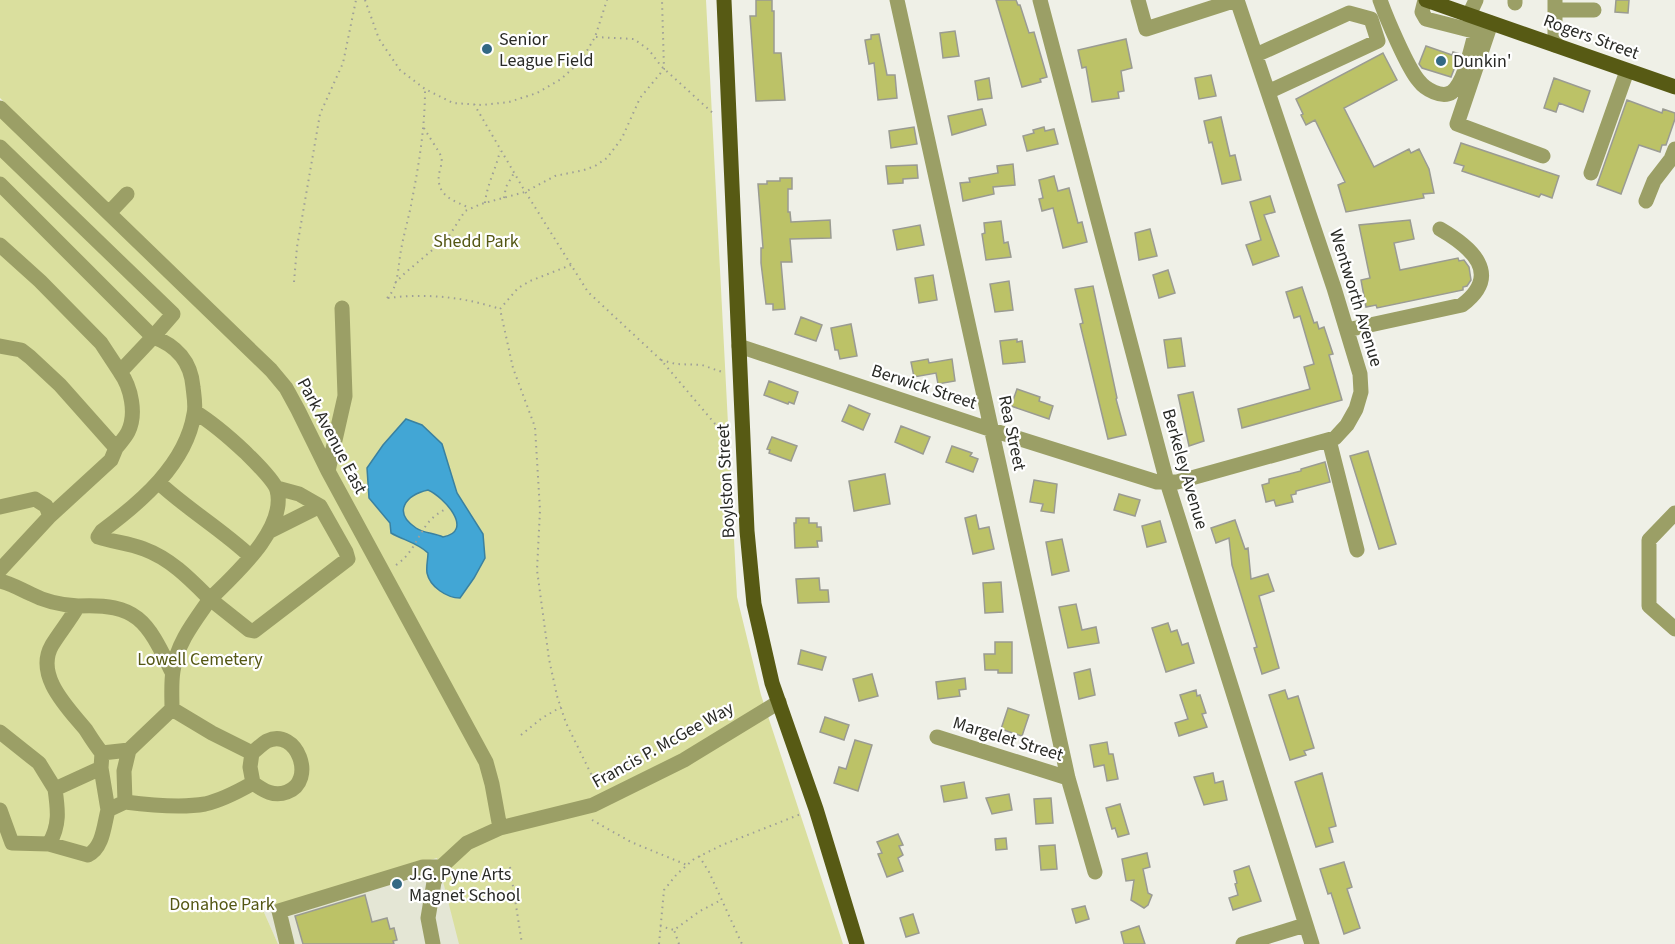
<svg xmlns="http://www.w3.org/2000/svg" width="1675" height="944" viewBox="0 0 1675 944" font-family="'Source Sans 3',sans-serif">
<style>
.built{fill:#e4e6d5}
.green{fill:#dadf9e}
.water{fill:#42a6d5;stroke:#3a81a0;stroke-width:1.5;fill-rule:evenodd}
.building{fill:#bcc267;stroke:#9a9b92;stroke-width:1.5}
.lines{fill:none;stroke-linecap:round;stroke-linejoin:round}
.path{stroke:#9e9f98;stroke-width:2;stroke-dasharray:1.5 4.5;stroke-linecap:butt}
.minor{stroke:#9b9f66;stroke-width:15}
.major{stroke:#575a14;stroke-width:15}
.poi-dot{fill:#336984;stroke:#fff;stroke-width:2}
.labels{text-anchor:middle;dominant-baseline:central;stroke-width:4.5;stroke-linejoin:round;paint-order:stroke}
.street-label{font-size:18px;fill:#292a26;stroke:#fff}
.poi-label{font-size:18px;fill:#292a26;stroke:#fff;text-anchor:start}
.park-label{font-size:18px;fill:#545714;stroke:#fff}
</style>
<rect width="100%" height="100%" fill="#eff0e7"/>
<path class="built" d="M437,858L460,944H278L263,910Z"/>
<path class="green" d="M0,0H706L737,597L761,695L843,944H459L437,858L263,910L278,944H0V108L236,335L0,98Z"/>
<path class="water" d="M406,419L422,425L442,444L457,493L483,534L485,558L474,578L460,598C447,598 430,587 427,573C426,566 428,559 428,553C418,543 403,540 391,533L390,523L369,498L367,468L383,445ZM428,490C444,497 475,531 443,537C434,533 423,533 416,528C392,512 406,495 428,490Z"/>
<path class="building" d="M756,0H772V11H774V53H781L785,100L756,101L750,16H756Z
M996,0H1016L1018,5H1020L1029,33L1034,32L1043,63L1047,77L1040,79L1041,82L1022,87Z
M1616,0H1629L1628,13L1615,12Z
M955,31L959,56L943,58L940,33Z
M879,34L887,75H895L897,98L878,100L874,63L869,64L865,40L871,39V35Z
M1126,39L1132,68L1121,71L1124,91L1118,92L1119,98L1092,102L1086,67L1082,68L1078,50Z
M1426,46L1452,55L1453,52L1460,54L1451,77L1422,68L1419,64Z
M1383,53L1397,80L1344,108L1374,167L1409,149L1411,153L1419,149L1429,169L1434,193L1423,194L1424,198L1346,212L1338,185L1345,182L1315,120L1306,125L1301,115L1303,114L1296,99Z
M1211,75L1216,96L1199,99L1195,78Z
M989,78L992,98L978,100L975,81Z
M1554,78L1590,91L1583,112L1559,103L1556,112L1544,108Z
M1627,100L1662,113L1663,109L1675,113V119L1666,145H1662L1660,152L1639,145L1621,194L1597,185Z
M982,109L986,125L952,135L948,116Z
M1221,117L1230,156L1235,155L1241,180L1222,184L1212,142L1209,143L1204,121Z
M914,127L917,144L891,148L889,131Z
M1044,127L1045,131L1054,129L1058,144L1027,151L1023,136L1034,133L1033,130Z
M1461,143L1559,176L1552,198L1541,194L1539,197L1462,171L1464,166L1454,163Z
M1013,164L1015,185L993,187L994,194L963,201L960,183L970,182L969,178L998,173L997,166Z
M917,165L918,178L903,179V183L888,184L886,166Z
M1054,176L1058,191L1069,188L1078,223L1082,222L1087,242L1063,248L1053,208L1042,211L1039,199L1043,198L1039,180Z
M780,178H792V189H788V212H790L791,222L830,220L831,238L790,239L792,262H781L785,309L773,310V304H766L761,263V248H763L758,184H767V181H780Z
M1270,196L1275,212L1264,215L1279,256L1253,265L1246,245L1261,240L1250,202Z
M1410,220L1414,239L1394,243L1400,270L1458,258L1459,261L1464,260L1469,267L1471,280L1467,286L1463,287V290L1377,308L1376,305L1366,307L1361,280L1370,278L1359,225Z
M1001,221L1004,243L1008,242L1011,257L986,260L982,234L985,233L984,223Z
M920,225L924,245L897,250L893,230Z
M1150,229L1157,256L1139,260L1135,233Z
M1168,270L1175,293L1159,298L1153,275Z
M933,275L937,300L919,303L915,278Z
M1009,281L1013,310L995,312L990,284Z
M1093,286L1117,398L1116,399L1126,435L1108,439L1080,324L1083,323L1075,289Z
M1302,287L1314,323L1317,322L1319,329L1324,327L1333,354L1329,355L1342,400L1242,428L1238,409L1310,389L1304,367L1314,364L1300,316L1294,318L1286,292Z
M801,317L822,325L816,341L795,334Z
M851,324L857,356L840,359L838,350H835L831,328Z
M1181,338L1185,366L1168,368L1164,340Z
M1017,339V342L1022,341L1025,362L1003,364L1000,341Z
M928,359L929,363L952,359L955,381L938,384L936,373L914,377L911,362Z
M769,381L798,392L794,404L789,402L788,404L764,395Z
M1017,389L1040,397L1039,401L1053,406L1049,419L1011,406Z
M1193,392L1204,441L1189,446L1178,395Z
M849,405L870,414L863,430L842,421Z
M901,426L930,437L923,454L895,442Z
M772,437L797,446L791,461L769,453L770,450L767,449Z
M952,446L972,453L970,456L978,459L973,472L946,462Z
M1368,451L1396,544L1379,549L1350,456Z
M1325,462L1330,482L1296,491V494L1291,495L1293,502L1276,506L1274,500L1266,502L1262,485L1269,483V479L1301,471V469Z
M885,474L890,504L854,511L849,481Z
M1034,480L1057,484L1054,513L1041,511L1043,504L1030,502Z
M1119,494L1140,500L1135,516L1114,510Z
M976,515L979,529L989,527L994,549L973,554L965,518Z
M796,518H809V523H817V527H821L822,541H817L818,547L795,548L794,523H796Z
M1235,520L1245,549L1248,548L1251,579L1268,574L1274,591L1259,596L1279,668L1262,674L1254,648L1257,647L1232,565L1229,538L1216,543L1211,528Z
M1160,521L1166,542L1147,547L1142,526Z
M1062,539L1069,571L1052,575L1046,542Z
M819,578L820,590H828L829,602L798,603L796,579Z
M1001,582L1003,612L985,613L983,583Z
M1076,604L1082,630L1096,627L1099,643L1068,648L1059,607Z
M1168,623L1171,632L1177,630L1182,645L1188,643L1194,663L1166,672L1152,628Z
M995,642H1012V673H998V670H985L984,654H995Z
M801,650L826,657L822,670L798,664Z
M1090,669L1095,695L1079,699L1074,673Z
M872,674L878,696L859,701L853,679Z
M965,678L966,689L959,690L960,696L938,699L936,682Z
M1196,690L1197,696L1200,695L1206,713L1202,714L1207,727L1179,736L1175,723L1188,719L1180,695Z
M1285,690L1288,699L1298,696L1314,748L1304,751L1306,755L1290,760L1269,695Z
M1008,708L1029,715L1022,736L1001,729Z
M825,717L849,725L844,740L820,732Z
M855,740L872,745L858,791L834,783L839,767L846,769Z
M1107,742L1109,754H1113L1118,779L1107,781L1104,765L1094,767L1090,745Z
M1213,773L1215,783L1223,781L1227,800L1204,805L1194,777Z
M1322,773L1336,826L1329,828L1333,842L1316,847L1295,782Z
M964,782L967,798L944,802L941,786Z
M1009,794L1012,810L992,814L986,798Z
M1051,798L1053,823L1036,824L1034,799Z
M1120,804L1129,834L1118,837L1115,828L1112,829L1106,808Z
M898,834L903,845L899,846L903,855L898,858L903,871L887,877L878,854L882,853L877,842Z
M1006,838L1007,849L996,850L995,839Z
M1055,845L1057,869L1041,870L1039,846Z
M1147,853L1150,867L1143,869L1148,893L1152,895L1148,905L1144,908L1131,900L1134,880L1126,881L1122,859Z
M1344,862L1352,887L1347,889L1360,928L1344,934L1331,893L1328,894L1320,869Z
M1249,866L1261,901L1233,910L1229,898L1238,895L1235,884L1237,883L1234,871Z
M365,895L372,922L387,918L390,929L394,928L397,940L393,941L394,944H303L295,916Z
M1085,906L1089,919L1076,923L1072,909Z
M913,914L919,933L906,937L900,918Z
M1139,926L1145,944H1124L1121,932Z"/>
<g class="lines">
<path class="path" d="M365,0L379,39L400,70L425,89L453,103L482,105L509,102L537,93L561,79L581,61L595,37L607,0
M596,37L634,39L649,50L661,66L715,115
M474,104L523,188L588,292L661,360L727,438
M424,128C426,132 440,153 441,156C443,161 440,169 439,174C436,196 454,201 470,208
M504,198L506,187L514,173
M485,203C487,184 496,169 500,151
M571,265L530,281L518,288L500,309L513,368L535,427L540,510L537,570L549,659L557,696L566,723L598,788
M294,282L297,247L320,114L343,63L356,0
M395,283L405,273L449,236L465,211L481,204L525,192L555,176L584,170L595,166L607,158L622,138L640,98L664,69L662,0
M387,298C399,287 398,265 401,250C404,233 409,217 412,200C419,164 425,127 425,90
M388,298C426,293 464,297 500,309
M661,360L676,364L702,365L725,373
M396,565C420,549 418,522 446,509
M521,735L542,718L561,707
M592,820L631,842L687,865
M699,856L709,872L742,944
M510,867L522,944
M660,926L674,930
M659,944L664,890L677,874L694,859L722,845L801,814
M679,944L674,930L700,911L721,900"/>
<path class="minor" d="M897,0L1068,778L1095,872
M1040,0L1167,482L1312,944
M1138,0L1146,29L1236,0
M1380,0C1386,17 1408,69 1419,81C1425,89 1442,99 1452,92C1465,82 1471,47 1476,31
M1425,0L1422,12L1426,19L1485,34
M1515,0V3
M1555,0V45
M1555,10H1594
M1469,15L1476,0
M1491,23L1457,124L1543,156
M1256,55L1349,13L1371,19L1378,41L1268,92
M0,108L271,370L286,388L298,410L328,471L486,762L492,784L500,828
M0,147L173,314L153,337L0,184
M1591,173L1627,71
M1646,201L1654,181L1671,159L1675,149
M109,213L127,194
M0,245L40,281L101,343L120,372
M1347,330L1462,305C1503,274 1471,247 1440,229
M0,346L21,350L30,357L60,385L116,448L111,460L50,516L46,506L35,499L0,507
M739,346L992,430L1157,482H1177L1335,438L1347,425L1356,409L1361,392L1360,374L1334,288L1237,0
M1329,440L1357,550
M116,448C120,443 125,438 128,432C137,414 131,387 120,372L153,337C176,345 191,362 193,387C194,396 196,406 194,414C186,464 141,502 102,531L98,537C113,542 129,543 144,549C171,559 190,579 210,599C235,574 287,529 277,490C274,480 253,460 245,452C229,437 213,423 195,412
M328,471L345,396L342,308
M158,482C187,509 221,529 250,556
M1675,513L1649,540V606L1675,629
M270,531L320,506L299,494L277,488
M0,570L50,516
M0,581C12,584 20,589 31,594C46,602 61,605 78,606C70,620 60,632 52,645C34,676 69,709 86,730C91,738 96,746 102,753L129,750L124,771L125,802L108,810C104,825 103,848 88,855L49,844L12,843L0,810
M78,606C139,603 147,622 172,672
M0,732L39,763L55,789
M937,737L1068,778
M129,750L172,709
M252,753L250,767L253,783C264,791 274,797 287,792C317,781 297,727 267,741C262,744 257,749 252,753L212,733L172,709C172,697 171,683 173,671C177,643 194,622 210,599L249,630L254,631L348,559L346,552L320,506
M101,768L108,810
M125,802C149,805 182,808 205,804C222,800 239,791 253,783
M49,844C60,825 58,810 55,789L101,768L102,753
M287,944L279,911L423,867H441
M433,944L428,918L434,882L441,867L467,843L500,828L593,805L684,760L779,702
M1243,944L1305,925"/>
<path class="major" d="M724,0L747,531L754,604L772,683L816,809L857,944
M1426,0L1675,87"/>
</g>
<g class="poi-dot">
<circle cx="487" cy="49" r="6"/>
<circle cx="1441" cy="61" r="6"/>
<circle cx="397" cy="884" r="6"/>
</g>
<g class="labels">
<g class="street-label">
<text transform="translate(1591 37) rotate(20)">Rogers Street</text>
<text transform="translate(1356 298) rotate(73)">Wentworth Avenue</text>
<text transform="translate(924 387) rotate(18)">Berwick Street</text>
<text transform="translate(1012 433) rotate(78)">Rea Street</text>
<text transform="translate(332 436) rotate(62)">Park Avenue East</text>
<text transform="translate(1185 469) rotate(74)">Berkeley Avenue</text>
<text transform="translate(726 481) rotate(-93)">Boylston Street</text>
<text transform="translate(1008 739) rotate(17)">Margelet Street</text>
<text transform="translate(663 745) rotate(-29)">Francis P. McGee Way</text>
</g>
<g class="poi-label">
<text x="499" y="39">Senior<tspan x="499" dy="21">League Field</tspan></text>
<text x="1453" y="61">Dunkin'</text>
<text x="409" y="874">J.G. Pyne Arts<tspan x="409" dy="21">Magnet School</tspan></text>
</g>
<g class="park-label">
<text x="476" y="241">Shedd Park</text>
<text x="200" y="659">Lowell Cemetery</text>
<text x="222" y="904">Donahoe Park</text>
</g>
</g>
</svg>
